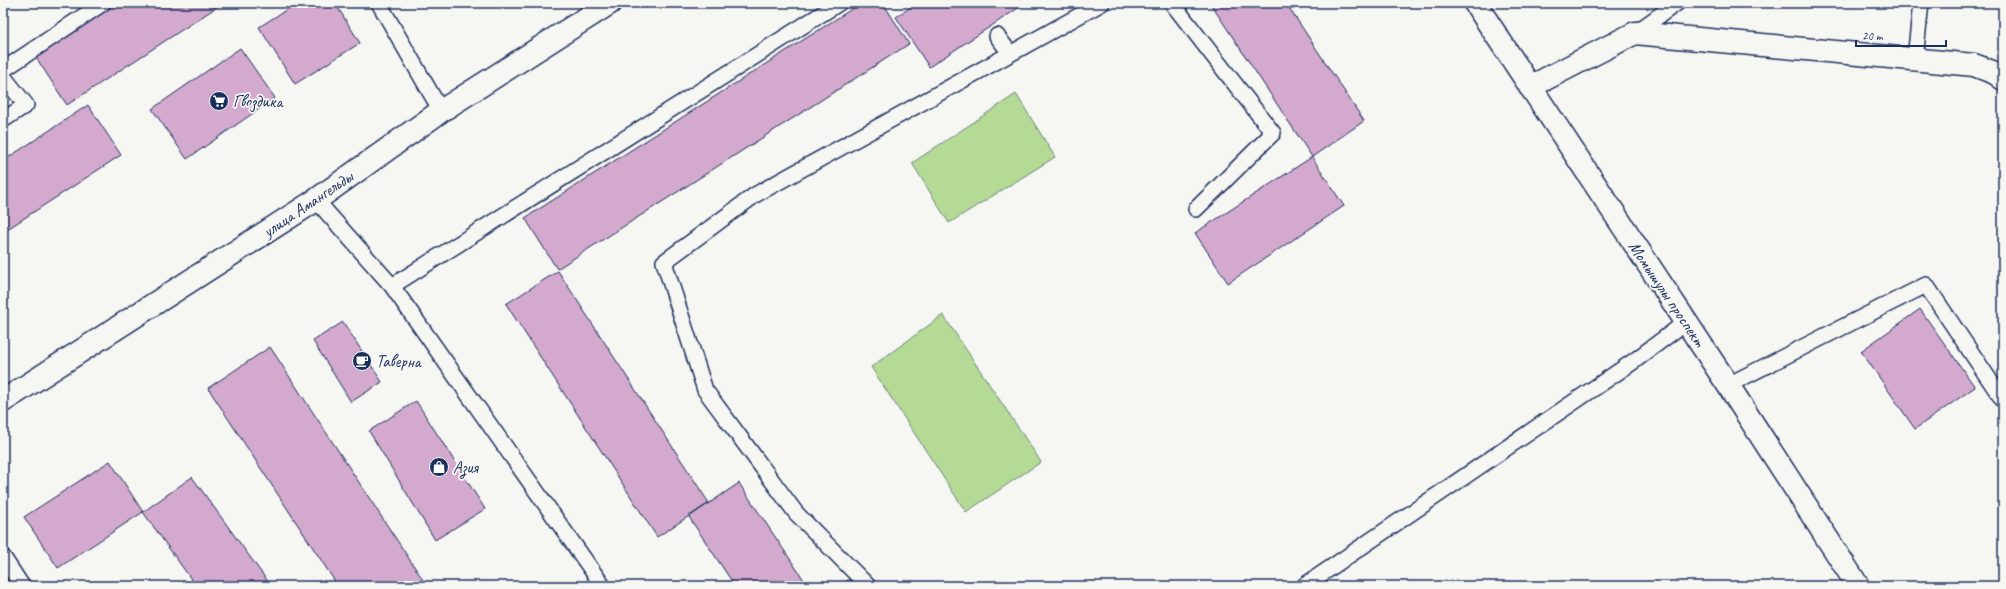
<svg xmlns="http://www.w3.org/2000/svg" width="2006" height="589" viewBox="0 0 2006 589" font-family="Caveat,sans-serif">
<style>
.green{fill:#b4da95;stroke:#68847a}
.building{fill:#d3a9ce;stroke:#1b2f5e}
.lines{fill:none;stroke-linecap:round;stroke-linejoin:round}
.lane-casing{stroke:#1b2f5e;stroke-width:18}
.street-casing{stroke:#1b2f5e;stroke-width:25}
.secondary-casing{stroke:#1b2f5e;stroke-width:25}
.lane{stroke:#f6f6f2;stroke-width:15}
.street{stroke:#f6f6f2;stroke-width:22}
.secondary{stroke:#f6f6f2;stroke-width:22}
.labels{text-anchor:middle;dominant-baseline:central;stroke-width:3.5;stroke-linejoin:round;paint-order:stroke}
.poi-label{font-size:17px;fill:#1b2f5e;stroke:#f6f6f2;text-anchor:start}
.street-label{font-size:17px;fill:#1b2f5e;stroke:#f6f6f2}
</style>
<rect width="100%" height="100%" fill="#f6f6f2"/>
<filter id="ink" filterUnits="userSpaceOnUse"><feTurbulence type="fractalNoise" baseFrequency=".025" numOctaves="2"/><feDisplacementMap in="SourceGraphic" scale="8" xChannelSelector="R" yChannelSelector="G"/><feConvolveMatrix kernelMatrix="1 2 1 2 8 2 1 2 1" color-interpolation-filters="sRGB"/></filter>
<g filter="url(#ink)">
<path class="green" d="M1016,94L1055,157L949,223L912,163Z
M943,315L1041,462L966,512L871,367Z"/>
<path class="building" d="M115,3H223L67,105L35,56Z
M297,3H335L360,43L295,84L259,27Z
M861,3H883L909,44L557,269L525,218Z
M917,3H1026L929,67L896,17Z
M1210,3H1286L1364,121L1312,157Z
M240,48L275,98L187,159L152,109Z
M88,105L121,155L3,232V161Z
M1312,157L1344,206L1228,283L1195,233Z
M558,271L709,503L657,537L506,304Z
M1920,309L1975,387L1915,429L1861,351Z
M343,322L382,382L351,402L313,341Z
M270,347L427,586H338L208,388Z
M416,401L485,509L435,540L369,431Z
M110,461L143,512L58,568L24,517Z
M192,477L271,586H196L143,512Z
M739,483L808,586H735L689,517Z
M848,580L852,586H838Z"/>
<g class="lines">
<g class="lane-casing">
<path id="lane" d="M379,3L441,111
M1172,3L1273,133L1196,209
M1635,33L1677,3
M997,36L1010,53
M1915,59L1921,3
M3,70L103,3
M3,76L26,105L3,120
M316,200L392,286L603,586
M392,286L839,3
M1728,385L1926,285L2003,400
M3,557L22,586
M868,586L796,513L705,390L664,262L755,195L1102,3
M1304,586L1634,361L1686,322"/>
</g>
<g class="street-casing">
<path id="street" d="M1475,3L1728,385L1858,586
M1530,87L1635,33L1974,65L1995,73L2003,79"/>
</g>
<g class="secondary-casing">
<path id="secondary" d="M3,401L316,200L441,111L610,3"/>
</g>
<use href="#lane" class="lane"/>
<use href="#street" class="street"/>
<use href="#secondary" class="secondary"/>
</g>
</g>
<defs>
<g id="supermarket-disc" transform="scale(1)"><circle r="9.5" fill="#1b2f5e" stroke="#f6f6f2"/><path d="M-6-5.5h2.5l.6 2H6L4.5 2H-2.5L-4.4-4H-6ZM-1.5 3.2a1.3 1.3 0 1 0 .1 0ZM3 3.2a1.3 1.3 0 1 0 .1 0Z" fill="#fff"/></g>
<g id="cafe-disc" transform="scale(1)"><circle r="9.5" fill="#1b2f5e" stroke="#f6f6f2"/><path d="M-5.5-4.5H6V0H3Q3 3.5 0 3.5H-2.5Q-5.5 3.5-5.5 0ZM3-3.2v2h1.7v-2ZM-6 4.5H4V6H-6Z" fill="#fff"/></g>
<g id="shop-disc" transform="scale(1)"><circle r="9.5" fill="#1b2f5e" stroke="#f6f6f2"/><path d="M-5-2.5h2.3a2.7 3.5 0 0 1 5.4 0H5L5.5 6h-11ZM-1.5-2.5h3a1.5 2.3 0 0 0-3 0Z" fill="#fff"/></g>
</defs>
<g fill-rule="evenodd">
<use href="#supermarket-disc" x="219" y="101"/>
<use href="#cafe-disc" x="362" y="361"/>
<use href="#shop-disc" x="439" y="467"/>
</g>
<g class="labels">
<g class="poi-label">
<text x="233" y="101">Гвоздика</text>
<text x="376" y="361">Таверна</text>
<text x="453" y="467">Азия</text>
</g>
<g class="street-label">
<text transform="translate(308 204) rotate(-34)">улица Амангельды</text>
<text transform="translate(1667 294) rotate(56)">Момышулы проспект</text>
</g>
</g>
<rect width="2006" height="589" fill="none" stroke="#f6f6f2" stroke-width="16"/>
<rect x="8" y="8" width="1990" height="573" fill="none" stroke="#1b2f5e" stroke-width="1.5" filter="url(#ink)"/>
<path d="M1856 40v6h90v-6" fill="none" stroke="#1b2f5e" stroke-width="2"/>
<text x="1862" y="40" font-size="12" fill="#1b2f5e" stroke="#f6f6f2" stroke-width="3" paint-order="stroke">20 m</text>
</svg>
